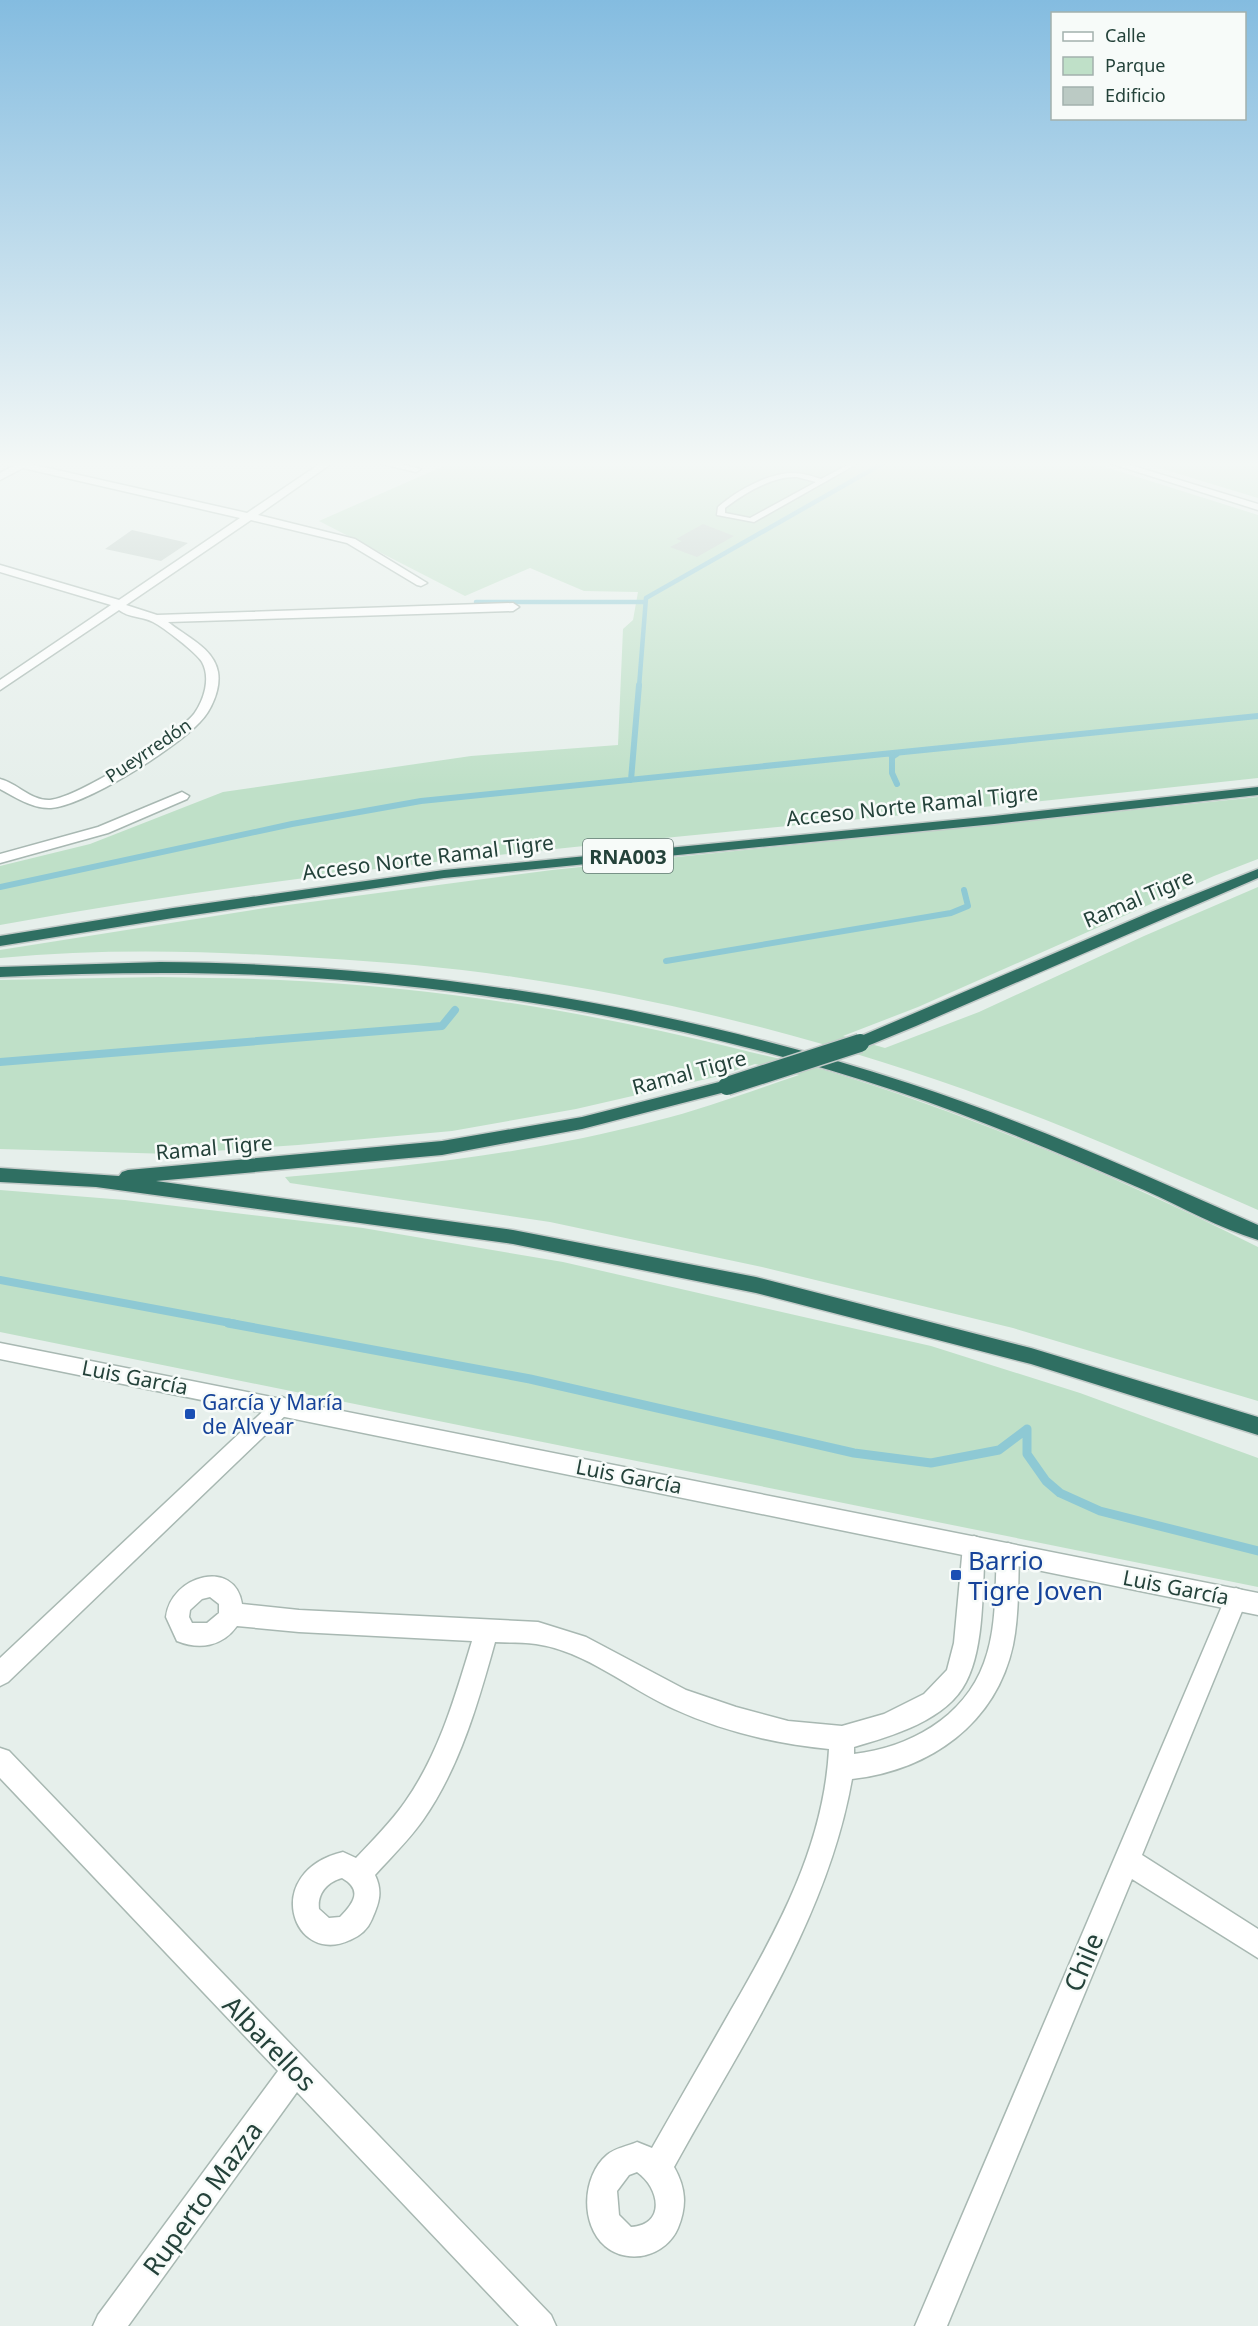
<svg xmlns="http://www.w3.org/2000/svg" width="1258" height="2326" viewBox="0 0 1258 2326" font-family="'Noto Sans',sans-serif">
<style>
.green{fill:#bfe0c8}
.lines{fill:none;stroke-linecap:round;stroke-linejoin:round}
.stream-far3{stroke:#8ec9d4;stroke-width:4.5}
.stream-far2{stroke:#8ec9d4;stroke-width:6}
.stream-far1{stroke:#8ec9d4;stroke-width:8}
.stream{stroke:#8ec9d4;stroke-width:9}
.building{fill:#bbcac4}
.service-casing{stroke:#a8b8b2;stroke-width:3}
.minor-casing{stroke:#a8b8b2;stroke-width:3}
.tertiary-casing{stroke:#a8b8b2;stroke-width:3}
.motorway-casing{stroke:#c2cac8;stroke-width:3}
.service{fill:#fff;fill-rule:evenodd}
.minor{fill:#fff;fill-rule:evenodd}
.tertiary{fill:#fff;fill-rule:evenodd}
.motorway{fill:#2f6f62;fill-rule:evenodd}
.motorway-bridge-casing{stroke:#c2cac8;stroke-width:21;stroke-linecap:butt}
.motorway-bridge{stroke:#2f6f62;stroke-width:18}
.transit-dot{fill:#1a4fb4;stroke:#f7fbf9;stroke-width:2}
.labels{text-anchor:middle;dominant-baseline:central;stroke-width:5;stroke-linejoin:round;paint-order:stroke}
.far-street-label{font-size:18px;fill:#24423a;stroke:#f7fbf9}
.shield{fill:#f7fbf9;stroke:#637a73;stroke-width:1.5}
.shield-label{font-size:20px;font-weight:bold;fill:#24423a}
.street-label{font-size:21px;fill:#24423a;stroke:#f7fbf9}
.transit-label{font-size:21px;fill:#164399;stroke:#f7fbf9;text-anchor:start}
.near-transit-label{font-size:26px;fill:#164399;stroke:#f7fbf9;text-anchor:start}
.near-street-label{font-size:26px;fill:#24423a;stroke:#f7fbf9}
</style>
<rect width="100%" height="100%" fill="#e6efeb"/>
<path class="green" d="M455,461H1087L1258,515V778C1119,793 979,808 840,821C560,848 277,874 0,925V866L90,844L223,792L471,756L618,745L623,629L633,620L638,592L584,591L530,568L465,596L319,521Z
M1136,461H1258V498Z
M1258,797V859L1214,876L918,1007L843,1036L885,1048L979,1012L1144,936L1258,887V1210C1170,1172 1083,1133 993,1100C843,1044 672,1000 514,977C449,967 384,962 319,958C213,951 106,948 0,958V950L265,908L552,870Z
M160,977C200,978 240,978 280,980C433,987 586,1011 734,1048C765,1056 797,1062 828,1071C974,1116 1122,1179 1258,1247V1401L1013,1328L762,1267L550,1222L290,1183L285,1177C409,1167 534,1153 655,1121C704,1109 751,1091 799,1075L755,1064L715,1077L576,1109L452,1131L298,1145L171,1154L0,1149V980Z
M0,1190L125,1200L363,1228L563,1262L931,1346L1080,1393L1258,1458V1587L0,1332Z"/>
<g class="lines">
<path class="stream-far3" d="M476,602H645
M639,687L646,598L887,461"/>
<path class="stream-far2" d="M631,780L639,685
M897,784L892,773V757L898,753
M0,887L292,824L421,801L1258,716
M666,961L951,913L968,906L964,890"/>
<path class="stream-far1" d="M0,1062L442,1026L455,1010
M0,1280L236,1324"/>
<path class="stream" d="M228,1323L530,1379L854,1453L931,1463L999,1450L1027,1429
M1027,1429V1454L1046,1481L1060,1493L1100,1511L1258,1551"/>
</g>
<path class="building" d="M703,524L734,536L697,557L670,547L682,541L676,539Z
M132,530L188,543L161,561L105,549Z"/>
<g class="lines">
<g class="service-casing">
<path id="service" d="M855,461H862L754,522L717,515L718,507C736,491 768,473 793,473C802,473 812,476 821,479ZM797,477L816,482L750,518L725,513V508C745,493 772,476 797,477Z"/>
</g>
<g class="minor-casing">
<path id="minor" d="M0,461H28L30,464L247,513L324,461H335L258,515L355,539L427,583L421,586L417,585L347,543L251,520L126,605L157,615L513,603L519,607L513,611L168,622C185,636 214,648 218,672C221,689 211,711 200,722C175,749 86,805 51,808C33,809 15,797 0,789V779C17,783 31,801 50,800C77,798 177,735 194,714C204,700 211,678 202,662C197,653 163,627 153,622C142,616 129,618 119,610L0,690V680L111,605L0,572V565L119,600L240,518L23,468L0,480V473L13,466L0,463Z
M369,461H387L421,469L416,472Z
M182,792L189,796L187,799L108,833L0,863V854L98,827Z
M282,1397L289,1400L292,1406L289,1412L8,1682L0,1686V1658L275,1400Z
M974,1536L982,1539L985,1546C982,1586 985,1646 966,1682C947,1720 892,1736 854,1747V1754C908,1748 964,1718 984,1663C997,1629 995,1589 997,1553L1000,1546L1008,1543L1016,1546L1019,1553C1018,1583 1019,1615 1013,1645C996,1724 930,1770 852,1779C827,1921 742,2043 674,2167C686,2188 687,2206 678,2228C666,2256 629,2266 605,2246C579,2223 583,2175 607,2155C615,2148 628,2146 637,2142L652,2148C678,2102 705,2056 731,2010C778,1929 824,1845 829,1749C776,1744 722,1731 674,1709C629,1689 586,1651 536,1644C523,1642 509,1643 495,1642C478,1703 460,1767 423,1820C409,1840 391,1857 375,1875C383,1892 379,1903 372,1919C368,1929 360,1936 350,1940C293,1967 260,1872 343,1852L356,1858C373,1840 391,1822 405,1802C439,1754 455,1697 472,1641L299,1632L237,1626C222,1647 199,1650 177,1641L166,1617C171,1575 235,1558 242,1604L299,1610L538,1622L586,1637L686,1690L736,1707L788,1721L842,1726L884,1714L924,1694L947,1670L954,1643L963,1546L966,1539ZM210,1597L219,1604V1613L207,1623H192L189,1617L190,1610L202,1599ZM342,1878C363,1890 354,1903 340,1917L329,1918L319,1909C317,1894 327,1882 342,1878ZM637,2172C660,2188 666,2225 631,2227L619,2215L617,2191L629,2175Z
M1236,1588L1244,1591L1247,1599L1142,1855L1258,1929V1958L1132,1879L947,2326H915L1225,1599L1228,1591Z
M0,1748L9,1751L551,2315L556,2326H519L297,2092L128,2326H93L98,2315L278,2071L0,1778Z"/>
</g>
<g class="tertiary-casing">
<path id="tertiary" d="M1103,461H1117L1258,504V510Z
M0,1343L1258,1593V1615L0,1359Z"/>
</g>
<g class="motorway-casing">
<path id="motorway" d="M1258,787V795L994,824L444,878L173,918L0,946V936L173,908L444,870L994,816Z
M1258,869V878L916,1026L860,1049L854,1047L852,1043L854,1039L1153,911Z
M160,962C413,964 668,1004 908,1083C1028,1122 1143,1174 1258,1225V1240C1219,1228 1182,1207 1144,1190C1063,1155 980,1119 896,1091C699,1026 488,987 281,976C187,971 94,973 0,977V967Z
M727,1080L733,1082L736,1086L733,1090L582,1129L442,1155L156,1181L513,1230L756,1277L1031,1348L1258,1417V1435L1031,1364L756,1293L513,1244L96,1187L0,1182V1168L119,1176L122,1172L128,1170L442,1141L582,1117Z"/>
</g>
<use href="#service" class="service"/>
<use href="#minor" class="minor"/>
<use href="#tertiary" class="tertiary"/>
<use href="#motorway" class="motorway"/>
<g class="motorway-bridge-casing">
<path id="motorway-bridge" d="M727,1086L860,1043"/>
</g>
<use href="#motorway-bridge" class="motorway-bridge"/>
</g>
<linearGradient id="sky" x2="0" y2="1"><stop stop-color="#84bce0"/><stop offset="0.59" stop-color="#f4f8f6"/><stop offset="1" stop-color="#f4f8f6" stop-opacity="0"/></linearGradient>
<rect width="1258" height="786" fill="url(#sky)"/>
<g class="transit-dot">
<rect x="184" y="1408" width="12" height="12" rx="3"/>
<rect x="950" y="1569" width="12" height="12" rx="3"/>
</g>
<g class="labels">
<g class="far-street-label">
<text transform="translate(148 750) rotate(-34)">Pueyrredón</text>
</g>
<rect class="shield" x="583" y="839" width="90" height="34" rx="4.5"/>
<g class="shield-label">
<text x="628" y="856">RNA003</text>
</g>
<g class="street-label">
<text transform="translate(912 805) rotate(-6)">Acceso Norte Ramal Tigre</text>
<text transform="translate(428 857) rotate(-7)">Acceso Norte Ramal Tigre</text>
<text transform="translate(1138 898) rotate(-23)">Ramal Tigre</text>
<text transform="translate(689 1072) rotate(-15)">Ramal Tigre</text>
<text transform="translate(214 1147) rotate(-5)">Ramal Tigre</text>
<text transform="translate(135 1377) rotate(11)">Luis García</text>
<text transform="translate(629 1476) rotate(11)">Luis García</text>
<text transform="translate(1176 1587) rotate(11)">Luis García</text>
</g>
<g class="transit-label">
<text x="202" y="1402">García y María<tspan x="202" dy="24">de Alvear</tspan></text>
</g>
<g class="near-transit-label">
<text x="968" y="1560">Barrio<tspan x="968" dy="30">Tigre Joven</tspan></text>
</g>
<g class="near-street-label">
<text transform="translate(1083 1962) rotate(-67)">Chile</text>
<text transform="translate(270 2043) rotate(46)">Albarellos</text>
<text transform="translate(202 2198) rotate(-54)">Ruperto Mazza</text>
</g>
</g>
<rect x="1051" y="12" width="195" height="108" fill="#f7fbf9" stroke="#a3b1ad" stroke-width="1.5"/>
<rect x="1063" y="32" width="30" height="9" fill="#ffffff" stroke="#a3b1ad" stroke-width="1.5"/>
<text x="1105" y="42" font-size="18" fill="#24423a">Calle</text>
<rect x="1063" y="57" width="30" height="18" fill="#bfe0c8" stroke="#a3b1ad" stroke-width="1.5"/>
<text x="1105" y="72" font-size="18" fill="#24423a">Parque</text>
<rect x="1063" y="87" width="30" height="18" fill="#bbcac4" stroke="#a3b1ad" stroke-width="1.5"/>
<text x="1105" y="102" font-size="18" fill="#24423a">Edificio</text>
</svg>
